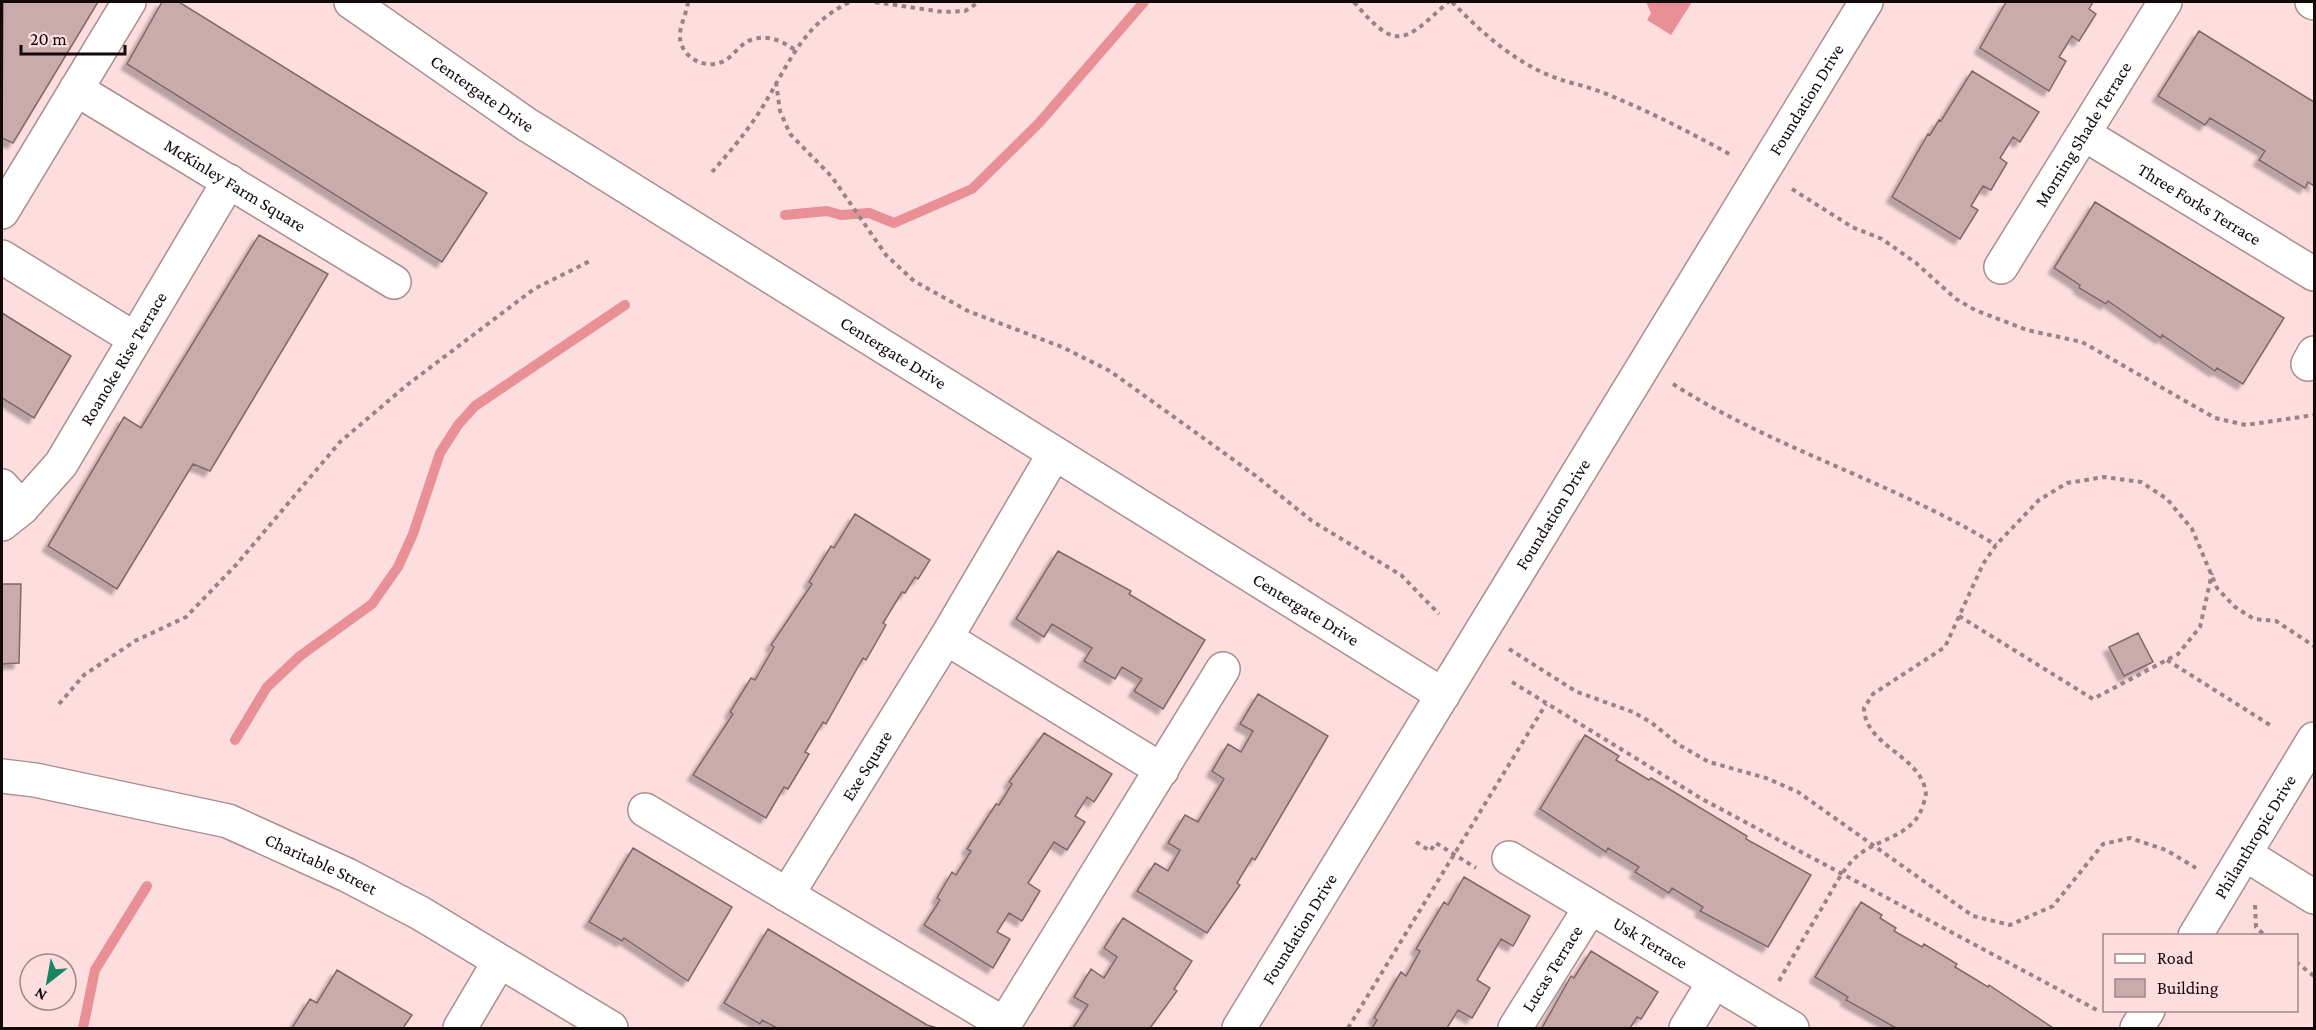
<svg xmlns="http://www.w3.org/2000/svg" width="2316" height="1030" viewBox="0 0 2316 1030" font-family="'Crimson Pro',serif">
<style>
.water{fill:#e99096}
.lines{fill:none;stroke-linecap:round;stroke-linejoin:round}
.stream{stroke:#e99096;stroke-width:10}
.building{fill:#c9abac;stroke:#826768;stroke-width:1.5;filter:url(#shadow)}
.minor-casing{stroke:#aa8d8e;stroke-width:36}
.path{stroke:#9a8384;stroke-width:4;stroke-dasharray:4.5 4.5;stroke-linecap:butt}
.minor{stroke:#fff;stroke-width:33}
.labels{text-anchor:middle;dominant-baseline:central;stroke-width:4.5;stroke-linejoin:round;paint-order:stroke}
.street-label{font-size:18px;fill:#120909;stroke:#fdddde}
</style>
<defs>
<filter id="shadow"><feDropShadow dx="-5.5" dy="5.5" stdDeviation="1.5" flood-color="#0004"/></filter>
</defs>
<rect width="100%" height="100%" fill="#fdddde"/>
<path class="water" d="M1646,2H1692L1671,35L1647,20L1651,13Z"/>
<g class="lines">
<path class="stream" d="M785,215L827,211L841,215L869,213L894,223L972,189L1039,123L1144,2
M235,740L267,687L300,656L372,604L398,567L413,534L440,453L458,425L475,406L625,305
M83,1028L95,970L147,886"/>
</g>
<path class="building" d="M3,2H98L13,143L2,138Z
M162,2H179L487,193L442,262L127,64Z
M2006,2H2093L2089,9L2096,14L2079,41L2072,36L2059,57L2066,61L2049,91L1980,48Z
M2199,31L2314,102V186L2308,182L2305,188L2259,160L2265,151L2210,118L2205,125L2158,96Z
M1972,71L2039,112L2020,142L2013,137L2000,158L2007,163L1991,190L1983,186L1971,206L1978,210L1960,239L1892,197L1928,134L1930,135L1939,120L1941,121Z
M2095,202L2284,318L2243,384L2217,368L2215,371L2162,335L2161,338L2108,301L2106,304L2079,288L2080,285L2054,268Z
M259,235L328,274L210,471L193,464L117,589L48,546L124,417L141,428Z
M2,313L71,356L34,418L2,398Z
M855,514L930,560L918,579L915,577L905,593L902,592L883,623L886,625L866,660L863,658L826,724L823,722L805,752L809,754L788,789L784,787L766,818L693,775L733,714L730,712L751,678L755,680L774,647L771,645L812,584L809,582L831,546L834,548Z
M1058,551L1131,591L1129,594L1205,640L1163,709L1134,691L1142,679L1122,667L1115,679L1084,661L1092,648L1052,624L1044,637L1016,619Z
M2,584H21L19,663L2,664Z
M2138,633L2153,662L2124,676L2109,647Z
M1258,694L1328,736L1255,860L1252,858L1237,883L1240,885L1207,933L1137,891L1155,863L1168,871L1180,850L1168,843L1185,815L1198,822L1224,779L1212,771L1228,744L1241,752L1253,731L1240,724Z
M1044,733L1112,774L1094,802L1087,797L1075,816L1085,822L1067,850L1054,842L1028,883L1040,891L1022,921L1009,913L997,932L1010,939L993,968L924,925L940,900L937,898L952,872L956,875L971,851L967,849L996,804L999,805L1012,784L1009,782Z
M1585,735L1619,756L1616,760L1649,780L1651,778L1747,836L1746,839L1811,875L1768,947L1700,911L1703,907L1672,888L1669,893L1635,872L1639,867L1608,848L1606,852L1540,809Z
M633,848L732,907L688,981L624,938L622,941L589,922Z
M1464,877L1530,916L1513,946L1501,939L1477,980L1490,988L1472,1018L1458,1010L1447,1028H1372L1377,1020L1374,1018L1401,972L1406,976L1420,951L1416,949L1444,902L1448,905Z
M1861,902L1882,915L1880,918L1896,928L1894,931L1922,947L1924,944L1957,964L1955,967L1988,987L1989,985L2053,1028H1896L1846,1000L1848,997L1815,977Z
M1123,918L1192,961L1174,989L1177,991L1150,1028H1073L1088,1005L1074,997L1091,969L1104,978L1117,957L1104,948Z
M768,929L927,1025L937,1028H777L762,1020L760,1024L724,1003Z
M1591,951L1658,992L1641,1019L1637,1017L1630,1028H1542L1571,976L1574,978Z
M337,970L412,1015L403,1028H292L310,999L317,1003Z"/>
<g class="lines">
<g class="minor-casing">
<g id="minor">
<path id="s1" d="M351,2L526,124L1443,695"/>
<path d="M2312,2L2314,3"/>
<path id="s2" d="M76,89L394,282"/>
<path id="s3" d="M2084,134L2314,274"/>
<path d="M2,212L129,2"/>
<path d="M2,257L135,339"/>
<path id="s4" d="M2001,267L2165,2"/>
<path d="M2308,364L2314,353"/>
<path d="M2,486L22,508"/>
<path id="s5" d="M2,524L22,508L61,464L229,181"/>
<path d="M946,638L1162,770"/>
<path id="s6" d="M2,776L35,780L228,821L347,875L420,913L611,1028"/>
<path d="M645,810L1004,1024"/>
<path d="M2245,854L2314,897"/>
<path id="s7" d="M1509,858L1792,1028"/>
<path id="s8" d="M787,895L946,638L1054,454"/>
<path id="s9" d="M2195,936L2314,739"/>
<path d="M460,1028L499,962"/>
<path d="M1002,1028L1223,669"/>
<path id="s10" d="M1239,1028L1866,2"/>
<path id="s11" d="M1515,1028L1590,908"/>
<path d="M1686,1028L1714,982"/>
<path d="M2137,1028L2148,1010"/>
</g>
</g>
<path class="path" d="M688,2C687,12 681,23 680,33C678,57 706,72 726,60C735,54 741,43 751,40C768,34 782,41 795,50
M875,2L943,12L965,11L979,2
M1354,2C1396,52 1404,43 1448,2
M1452,2C1480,31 1513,61 1551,76C1568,83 1587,86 1604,93C1649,111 1691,133 1733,156
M776,82L780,111L790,134L832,177L886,255L914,281L968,311L1062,347L1110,371L1256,476L1312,521L1401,575L1439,614
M712,172C728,154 745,134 758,114C787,70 799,26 850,2
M1792,189L1852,227L1882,239L1916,263L1956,299L1975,310L2027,330L2082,342L2215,418L2246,425L2314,415
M1673,384C1774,449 1893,482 1996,545
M1959,616L2093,699L2178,654L2200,627L2212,573
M1509,649L1577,692L1633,712L1652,723L1679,745L1709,762L1766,778L1798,792L1973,916L2010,925L2053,906L2103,844L2130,838L2166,850L2196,868
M2167,660L2270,725
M1512,682L1702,799L2097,1010
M59,704L84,675L135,641L186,617L236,565L340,442L407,385L534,289L592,260
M1416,842L1430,851L1436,843L1476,868
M2255,905L2256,927L2265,936
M2296,962L2314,976
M1779,981C1793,956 1808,931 1823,906C1833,889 1842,870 1856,857C1877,838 1914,837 1923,805C1925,799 1927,794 1925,788C1916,754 1865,745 1864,708L1873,694L1945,647L1983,564L1996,545L2039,500L2067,483L2104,477L2141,482L2167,499L2192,529L2217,588L2235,607L2254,619L2276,621L2314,646
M1348,1028L1546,704"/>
<use href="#minor" class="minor"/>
</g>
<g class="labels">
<g class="street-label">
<text stroke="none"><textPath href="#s1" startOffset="160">Centergate Drive</textPath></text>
<text stroke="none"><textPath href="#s10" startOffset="1088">Foundation Drive</textPath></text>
<text stroke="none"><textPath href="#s4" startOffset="156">Morning Shade Terrace</textPath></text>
<text stroke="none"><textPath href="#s2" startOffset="186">McKinley Farm Square</textPath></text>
<text stroke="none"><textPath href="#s3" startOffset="135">Three Forks Terrace</textPath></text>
<text stroke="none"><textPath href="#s1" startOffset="646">Centergate Drive</textPath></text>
<text stroke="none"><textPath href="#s5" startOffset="207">Roanoke Rise Terrace</textPath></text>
<text stroke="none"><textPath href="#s10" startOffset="602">Foundation Drive</textPath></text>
<text stroke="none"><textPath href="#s1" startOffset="1132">Centergate Drive</textPath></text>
<text stroke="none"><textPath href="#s8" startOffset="152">Exe Square</textPath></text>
<text stroke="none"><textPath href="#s9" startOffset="116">Philanthropic Drive</textPath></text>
<text stroke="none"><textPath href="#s6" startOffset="333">Charitable Street</textPath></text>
<text stroke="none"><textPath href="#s10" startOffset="116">Foundation Drive</textPath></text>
<text stroke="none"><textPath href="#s7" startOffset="165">Usk Terrace</textPath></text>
<text stroke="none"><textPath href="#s11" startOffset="70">Lucas Terrace</textPath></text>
</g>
</g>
<rect width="2316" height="1030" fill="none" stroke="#120909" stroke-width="6"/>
<rect x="2103" y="934" width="195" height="78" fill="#fdddde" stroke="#9f8889" stroke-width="1.5"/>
<rect x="2115" y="954" width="30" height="9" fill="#ffffff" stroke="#9f8889" stroke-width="1.5"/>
<text x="2157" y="964" font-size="18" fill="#120909">Road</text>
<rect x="2115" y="979" width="30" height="18" fill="#c9abac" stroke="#9f8889" stroke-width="1.5"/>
<text x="2157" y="994" font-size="18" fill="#120909">Building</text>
<g transform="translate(48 982) rotate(211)"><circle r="28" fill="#fdddde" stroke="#9f8889" stroke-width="1.5"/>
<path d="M0-4.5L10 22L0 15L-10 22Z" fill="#188563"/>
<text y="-9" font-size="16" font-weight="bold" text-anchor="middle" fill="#120909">N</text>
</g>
<path d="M21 45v9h104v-9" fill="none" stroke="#120909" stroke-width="3"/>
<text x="30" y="45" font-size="18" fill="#120909" stroke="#fdddde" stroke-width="4.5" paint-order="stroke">20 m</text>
</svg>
